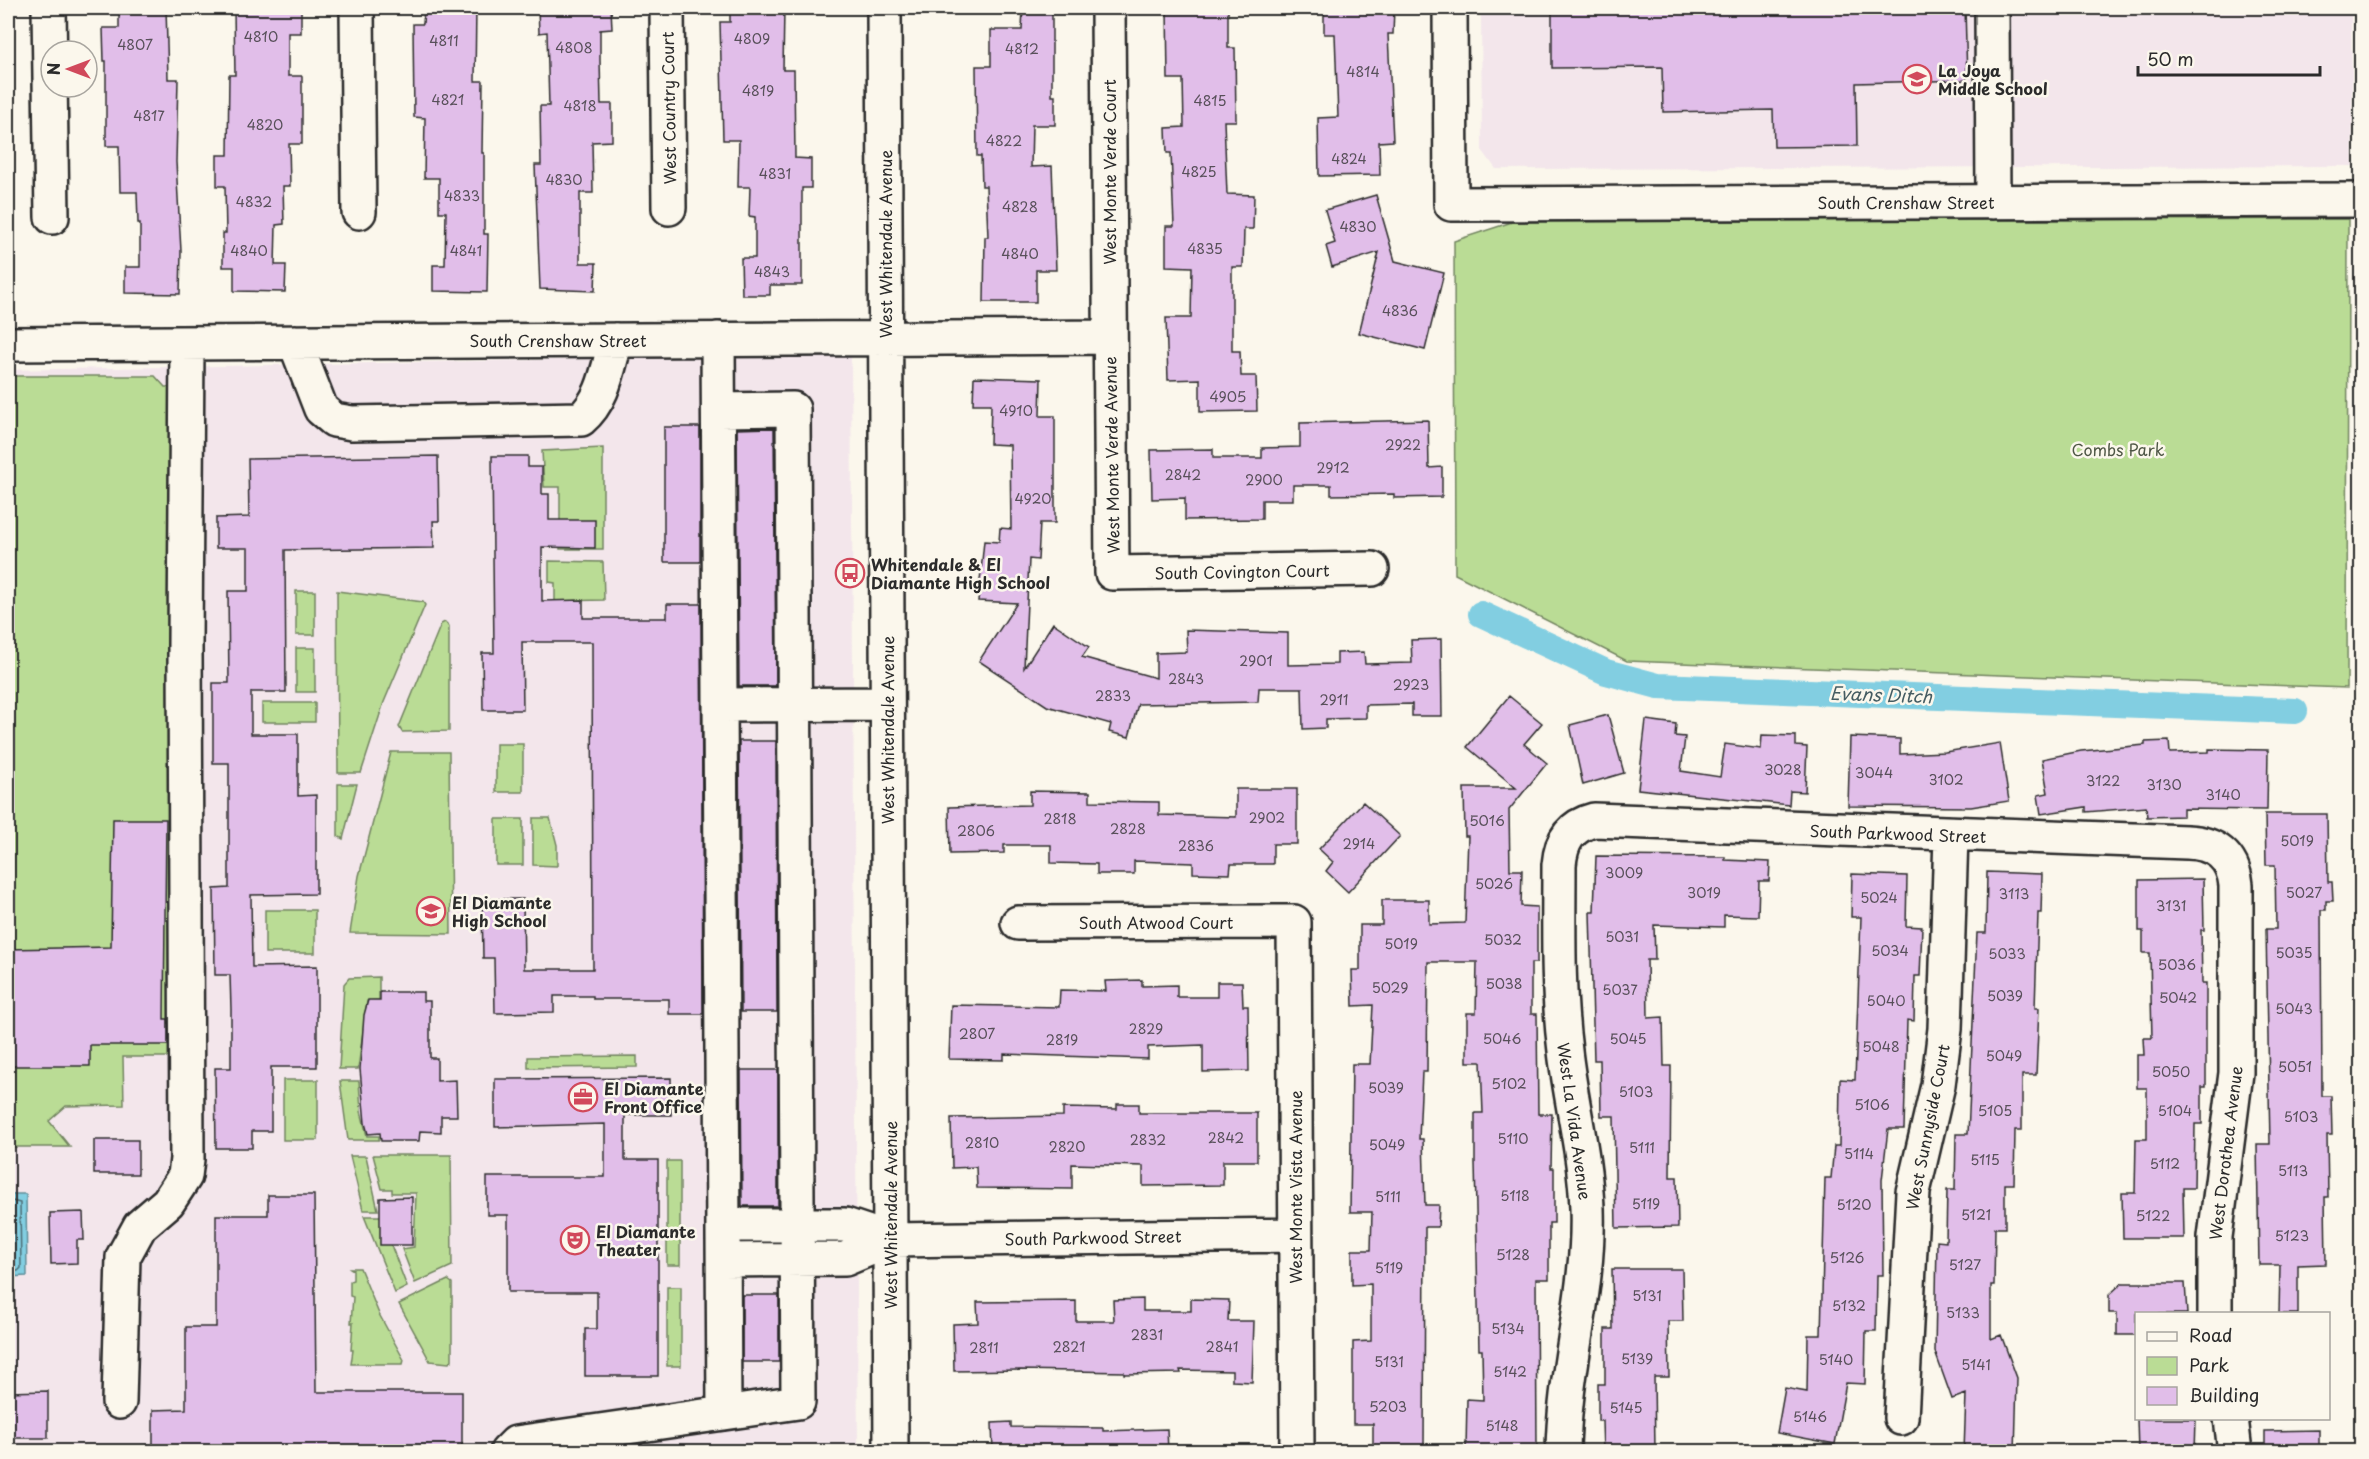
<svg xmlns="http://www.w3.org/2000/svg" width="2369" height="1459" viewBox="0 0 2369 1459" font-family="'Playpen Sans',sans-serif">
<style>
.built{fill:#f3e6eb}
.green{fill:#badc95;stroke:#728460;stroke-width:1.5}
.water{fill:#82cee1;stroke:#5f8d98;stroke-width:1.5}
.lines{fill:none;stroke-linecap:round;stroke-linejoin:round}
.shore{stroke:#4e6c74;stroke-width:1.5}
.canal{stroke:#82cee1;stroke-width:26}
.building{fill:#e1bee9;stroke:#2b2b2b;stroke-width:1.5}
.minor-casing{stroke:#2b2b2b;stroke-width:38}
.minor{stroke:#fbf7ec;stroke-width:33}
.labels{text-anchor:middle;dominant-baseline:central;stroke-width:5;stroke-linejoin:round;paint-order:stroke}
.number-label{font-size:14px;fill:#58505a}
.poi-label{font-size:16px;font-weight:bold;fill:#2b2b2b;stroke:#fbf7ec;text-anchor:start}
.street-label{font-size:16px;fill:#2b2b2b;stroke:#fbf7ec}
.park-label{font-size:16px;fill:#4f5746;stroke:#fbf7ec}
.water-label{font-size:18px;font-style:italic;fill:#455c62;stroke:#fbf7ec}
</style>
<rect width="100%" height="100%" fill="#fbf7ec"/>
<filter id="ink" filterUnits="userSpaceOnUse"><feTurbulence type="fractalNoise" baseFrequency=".0167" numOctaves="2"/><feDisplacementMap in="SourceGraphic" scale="12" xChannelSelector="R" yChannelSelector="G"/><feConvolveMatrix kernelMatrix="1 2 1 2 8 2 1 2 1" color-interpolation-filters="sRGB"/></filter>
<g filter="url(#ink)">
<path class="built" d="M1481,8H2351L2353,166L1496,169L1482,150Z
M851,354L858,1451H8V370Z"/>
<path class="green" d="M2348,219L2347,688L1627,661L1455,574L1454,241L1512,222Z
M8,376H155L165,387H174L177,1057H123L124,1105L66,1106L49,1121L70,1147H8Z
M603,448V549H560V487H544L542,451Z
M549,561L603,562L604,600L555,601V583L549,582Z
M296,591H315V635H296Z
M337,591L423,602L425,605L384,702L361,773H338Z
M445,622L449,626V731L402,732L399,727L441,624Z
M296,648H315V692H296Z
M262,703H315V722H262Z
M496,744H523V792H496Z
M391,752H449L451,934L350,933L359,876Z
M338,784H357L343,839L338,836Z
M533,818H550L557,845V866L533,865Z
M496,819H523V865H496Z
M265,910H315V953H265Z
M379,977V1000L367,1001L358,1069H339L344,984L349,978Z
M637,1056V1067L528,1068V1057Z
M283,1080H318V1140H283Z
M340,1081H359L361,1111L367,1136H379V1140H348Z
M373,1155H451L452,1266L415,1283L402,1249L414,1247L416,1193H392V1189H382Z
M350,1156H366L378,1210H363Z
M667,1161H680V1265H667Z
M364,1216H380L407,1287L395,1293Z
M350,1268H360L379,1314L404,1360L403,1364H351L353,1350H351L353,1323H351L353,1297L350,1296V1281L353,1280V1270Z
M448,1280L452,1283V1360L449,1363L430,1361L399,1304Z
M667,1287H681V1366H667Z"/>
<path class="water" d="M8,1194H26L27,1276L8,1277Z"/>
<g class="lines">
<path class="shore" d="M8,1200L20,1203L21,1268L18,1271H8
M8,1208L12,1210L13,1260L8,1263"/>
<path class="canal" d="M1481,614L1606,672L1658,686L2295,711"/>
</g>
<path class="building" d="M119,8H166L168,79H178L176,162L181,251L180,294L125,293V267H140V223H138L137,192H120L119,146H106V61H104L103,28H119Z
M301,8V33H288V76H302V144H289L290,186H283L284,224L276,225L275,265H286L285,292L234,291V267H223V233H226L225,186H217V155H228L229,75H235L234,9Z
M424,8H476L475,81H483L482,153H484V234H488L487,292L433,291V265H445L446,212H439V178H424L425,118L414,117L413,24H423Z
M538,8H611L612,29L600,30V60L601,104H612V141L592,142L593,193H580V263H596L595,291L540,289L535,165H541L540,106H549L547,32L539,33Z
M730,8H784L783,70H794L795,158L811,159V188H802V285H770V295H742L741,258H755V217L749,216L750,187H738L739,140H723L720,22H730Z
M1023,8H1052V96H1055V125H1032L1031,167L1052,166L1056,270H1036V302H984L985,237H988L986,186H982L981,156H977L976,66H991V30H1022Z
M1167,8H1228V48H1235L1236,121H1224L1227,194L1254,195L1253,229H1244L1243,267H1232V351H1240L1241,376H1256L1257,411L1200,412V379L1168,380L1166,318H1191L1192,267L1166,266V226H1174L1171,153H1167L1166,128L1184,127L1183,79H1168Z
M1324,8H1394L1393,34H1388L1393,141L1379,142L1380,175L1319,176L1318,118L1338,117L1335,34H1324Z
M1552,8H1965L1967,80L1856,83L1857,146L1774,147L1773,110L1663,112L1662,67L1552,68Z
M1376,195L1395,261L1444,273L1425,350L1359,333L1379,252L1332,267L1326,246L1335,243L1325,210Z
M974,377L1041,379L1040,416H1055V523H1040L1038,560L1029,559L1024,668L1053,623L1089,647L1082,657L1156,678V653L1187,652L1186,630L1288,633V665L1337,664V653L1364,652L1365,664L1412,663L1411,640L1441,639L1442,716H1412V704L1366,705V718L1326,719V728L1303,729L1302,688H1259L1258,702L1138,704L1129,737L1109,732L1111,724L1047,706L979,661L1017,603L978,601L984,541L999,542L1000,528L1011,529L1010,445L990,444L991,404H973Z
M1428,420L1429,468L1442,467V497L1394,498V494L1331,495V485H1293V500H1262V519L1185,520V498L1152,499L1151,450L1213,449V458H1262V448L1300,447V423Z
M664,427H700V562H664Z
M774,428L776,686H739L737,429Z
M438,456L439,521H433L434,548L285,550L286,692H251V734H298V796L316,795V894L251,895L252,967L317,966V1067H271V1131H252V1148H216L215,1068H231V1009L230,975H215L214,889L229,888V763H213V683H229L228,591H248V548H216V518L249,517L248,459Z
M492,456H528V467H542V494H549V520H595V548L542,547V601L583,600V618H667V604H701L703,1014H669V999H593V996H554V1012L495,1013L494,958H483L482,899H523L524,969H593L592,642H522L523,710H483L482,653H494Z
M1509,696L1542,723L1524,744L1547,763L1509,810L1510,870H1522L1521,906L1537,907V963H1531V1014H1537L1538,1114H1552L1551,1168H1554V1223H1549V1279H1536L1537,1450L1466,1449L1467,1399L1483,1400L1482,1350H1479L1475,1162V1113H1483L1481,1062H1467V1013H1476L1477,962H1428L1427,1072H1422L1419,1139H1423L1425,1205H1439L1438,1227H1425L1424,1449H1373V1424H1353V1342L1371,1341V1284L1352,1285V1250H1371L1372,1212H1350L1352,1064H1370L1373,1005L1353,1006L1352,970H1360V925H1382V900H1429V924L1465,923L1468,836H1465L1464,788H1516L1467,747Z
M1608,715L1624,773L1583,785L1570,725Z
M1646,720L1676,724L1675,736L1685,737L1681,771L1720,777L1725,744L1761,749L1762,735L1796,736V746L1807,747L1805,792L1790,791L1789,805L1638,789Z
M1850,737L1900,739V754L1945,752L2000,743L2009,801L1971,807L1848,806Z
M739,741H776L777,1012H741Z
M2169,741L2170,753L2209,752V749L2268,750L2267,810L2183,809V816L2147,817L2146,807L2086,812V807L2041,814L2038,795L2048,793L2042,759L2081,751L2145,745V742Z
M1236,789H1297V844H1273V864H1231L1230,874L1193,873V863L1134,861V874H1097V864L1051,863V845H1004V853L950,854L949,807L1030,805V791L1090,792V801L1159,802V815L1236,817Z
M1363,802L1400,836L1348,892L1326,871L1333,862L1319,849Z
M2265,814H2327L2328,882H2332L2333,901H2326V910H2321L2322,1096H2331L2332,1135H2327L2328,1197H2325L2326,1264L2298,1265V1314H2279L2280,1265H2259L2257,1144H2270L2266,929H2276L2275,865H2266Z
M113,819H166L164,1019H168V1045H90V1066H8V949L111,947Z
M1596,856L1725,857V860L1770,862L1769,881H1759L1758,916L1724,915V927L1654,925L1655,960H1647L1648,1018L1663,1017L1664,1066H1671L1670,1177H1677L1678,1227L1616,1228L1614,1116H1601L1600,1060H1594L1590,912H1594Z
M1987,872L2042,874L2041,913H2038L2035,1008H2039L2036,1075H2022V1130H2015L2014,1184H2005V1228H1995L1994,1285H1991V1339L2001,1335L2017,1378L2015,1452H1964L1966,1394L1952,1399L1935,1352L1937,1241L1946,1242L1947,1190H1955L1956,1134H1968L1977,933H1986Z
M1852,874L1907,876L1906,926L1922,927L1920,976H1915L1914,1021L1907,1020L1904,1129H1888L1882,1180L1883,1275H1877L1876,1331H1866L1865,1384L1846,1383L1835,1444L1777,1433L1785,1388L1807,1392L1808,1335H1821L1825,1178H1831L1834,1146H1839L1840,1079L1855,1080L1861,917H1851Z
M2203,879L2204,930H2201L2202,983H2206V1087H2202V1124H2195L2194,1188H2183L2184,1238H2123L2122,1193H2135L2136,1139H2147V1088H2137V1055H2144L2143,1038H2152L2150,953H2143V931H2139V880Z
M1142,980V986L1177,985V997H1217V982H1242L1243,1006H1248L1249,1071L1203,1072V1045L1148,1047V1059L1004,1054V1060L949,1059L951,1005L1059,1007L1060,990L1106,991L1105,981Z
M380,992H423V1001H430V1058H437V1081L456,1080L457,1116H441V1132L420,1131L419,1141H381L380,1133L368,1134L365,1123L360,1069L364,1015L368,1000H380Z
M741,1070H778V1206H742Z
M671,1078V1115H625V1160H658V1376H585V1329H597V1292H508V1215H487V1177H605V1124L495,1127V1079Z
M1117,1104H1139V1113H1257V1161H1223V1185L1143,1186V1166L1072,1164V1189L977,1188L976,1167L952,1168L951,1118L1063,1116V1108L1117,1109Z
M94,1140H138V1174H94Z
M268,1195H314L316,1392H462V1452H153V1410L186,1409V1327H216V1215H268Z
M412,1197V1245H380V1198Z
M83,1212L84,1240H77V1263L51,1264L50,1213Z
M1612,1269H1682L1683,1321H1668L1669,1377H1654L1655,1452H1603L1602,1421H1598V1384H1605V1329H1613Z
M2122,1283H2185L2187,1314H2136V1335H2117V1313H2109V1295Z
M742,1295H779V1362H742Z
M1143,1299V1311H1191V1299L1229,1300L1228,1321H1254L1252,1382L1232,1381V1371L1180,1370L1181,1373L1124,1374V1372L1020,1370L954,1371L953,1324L978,1323L977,1302L1076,1301V1321H1114L1113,1300Z
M48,1391V1438H8V1392Z
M2137,1419H2196L2195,1452H2138Z
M1011,1422V1427L1103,1428V1431L1167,1429L1168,1452H993L992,1423Z
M2319,1430V1452H2265V1431Z"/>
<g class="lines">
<g class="minor-casing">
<path id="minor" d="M49,8L52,217
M357,8L359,212
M667,8L669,208
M884,8L891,1452
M1108,8L1112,573L1372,569
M1450,8L1451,204L2362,200
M1992,8L1993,202
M295,342L321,409L334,420L352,423L581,419C604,400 608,367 616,340
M8,344L1109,337
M719,410L793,409L798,1402L724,1413
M720,705L887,704
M1018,923L1294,922L1297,1452
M724,1225H845L890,1240L1295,1235
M724,1260L845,1259L890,1240
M119,1402L123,1257L140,1226L168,1202L185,1176L187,1159L185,646L187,343
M1901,1418L1913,1192L1938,1085L1945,1029L1951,835
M2231,1418L2235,1452
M507,1452L516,1443L724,1413L718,339
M1563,1452C1564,1369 1590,1290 1587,1208C1585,1154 1571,1104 1565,1051C1557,989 1559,926 1559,865C1561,841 1570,826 1594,820L2187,842C2215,843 2233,856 2236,885V1073L2215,1237V1314"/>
</g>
<use href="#minor" class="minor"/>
</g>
</g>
<defs>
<g id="school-ring" transform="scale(1.5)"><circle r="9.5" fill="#fbf7ec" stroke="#d1495b" stroke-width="1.5"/><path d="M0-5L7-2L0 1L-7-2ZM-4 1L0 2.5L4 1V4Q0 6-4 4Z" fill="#d1495b"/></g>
<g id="bus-ring" transform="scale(1.5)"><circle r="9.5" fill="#fbf7ec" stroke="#d1495b" stroke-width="1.5"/><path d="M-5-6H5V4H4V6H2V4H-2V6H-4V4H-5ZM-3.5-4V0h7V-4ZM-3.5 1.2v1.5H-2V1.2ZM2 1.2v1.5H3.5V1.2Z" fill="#d1495b"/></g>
<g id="office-ring" transform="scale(1.5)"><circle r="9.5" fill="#fbf7ec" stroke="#d1495b" stroke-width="1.5"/><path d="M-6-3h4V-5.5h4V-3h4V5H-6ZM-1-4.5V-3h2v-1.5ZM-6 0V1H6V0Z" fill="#d1495b"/></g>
<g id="theatre-ring" transform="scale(1.5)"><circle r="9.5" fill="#fbf7ec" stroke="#d1495b" stroke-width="1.5"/><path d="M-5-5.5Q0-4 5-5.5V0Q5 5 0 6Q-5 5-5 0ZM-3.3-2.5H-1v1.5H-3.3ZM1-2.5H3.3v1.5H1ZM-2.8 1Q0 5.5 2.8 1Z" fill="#d1495b"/></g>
</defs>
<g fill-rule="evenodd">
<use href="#school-ring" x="1917" y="79"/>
<use href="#bus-ring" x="850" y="573"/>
<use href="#school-ring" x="431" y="911"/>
<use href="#office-ring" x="583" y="1097"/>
<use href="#theatre-ring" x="575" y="1240"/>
</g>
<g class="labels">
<g class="number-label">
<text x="261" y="36">4810</text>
<text x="752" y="38">4809</text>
<text x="444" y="40">4811</text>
<text x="135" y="44">4807</text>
<text x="574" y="47">4808</text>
<text x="1022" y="48">4812</text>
<text x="1363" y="71">4814</text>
<text x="758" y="90">4819</text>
<text x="448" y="99">4821</text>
<text x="1210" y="100">4815</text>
<text x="580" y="105">4818</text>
<text x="149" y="115">4817</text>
<text x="265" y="124">4820</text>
<text x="1004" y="140">4822</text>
<text x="1349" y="158">4824</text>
<text x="1199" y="171">4825</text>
<text x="775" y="173">4831</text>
<text x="564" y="179">4830</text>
<text x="462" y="195">4833</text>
<text x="254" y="201">4832</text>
<text x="1020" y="206">4828</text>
<text x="1358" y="226">4830</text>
<text x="1205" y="248">4835</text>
<text x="249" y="250">4840</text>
<text x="466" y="250">4841</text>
<text x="1020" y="253">4840</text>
<text x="772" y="271">4843</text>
<text x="1400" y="310">4836</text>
<text x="1228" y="396">4905</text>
<text x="1016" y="410">4910</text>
<text x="1403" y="444">2922</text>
<text x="1333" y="467">2912</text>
<text x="1183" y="474">2842</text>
<text x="1264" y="479">2900</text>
<text x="1033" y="498">4920</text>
<text x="1256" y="660">2901</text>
<text x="1186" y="678">2843</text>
<text x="1411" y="684">2923</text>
<text x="1113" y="695">2833</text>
<text x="1334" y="699">2911</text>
<text x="1783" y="769">3028</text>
<text x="1874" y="772">3044</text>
<text x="1946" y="779">3102</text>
<text x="2103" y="780">3122</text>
<text x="2164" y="784">3130</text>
<text x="2223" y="794">3140</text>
<text x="1267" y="817">2902</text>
<text x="1060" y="818">2818</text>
<text x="1487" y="820">5016</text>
<text x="1128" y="828">2828</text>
<text x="976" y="830">2806</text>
<text x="2297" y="840">5019</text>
<text x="1359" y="843">2914</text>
<text x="1196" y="845">2836</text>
<text x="1624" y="872">3009</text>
<text x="1494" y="883">5026</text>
<text x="1704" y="892">3019</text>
<text x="2304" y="892">5027</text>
<text x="2014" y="893">3113</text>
<text x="1879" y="897">5024</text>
<text x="2171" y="905">3131</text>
<text x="1622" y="936">5031</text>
<text x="1503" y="939">5032</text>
<text x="1401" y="943">5019</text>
<text x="1890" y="950">5034</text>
<text x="2294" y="952">5035</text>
<text x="2007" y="953">5033</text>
<text x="2177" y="964">5036</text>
<text x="1504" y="983">5038</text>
<text x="1390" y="987">5029</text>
<text x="1620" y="989">5037</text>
<text x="2005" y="995">5039</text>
<text x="2178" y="997">5042</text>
<text x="1886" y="1000">5040</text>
<text x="2294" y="1008">5043</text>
<text x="1146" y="1028">2829</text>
<text x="977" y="1033">2807</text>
<text x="1502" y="1038">5046</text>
<text x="1628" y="1038">5045</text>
<text x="1062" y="1039">2819</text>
<text x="1881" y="1046">5048</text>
<text x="2004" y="1055">5049</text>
<text x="2295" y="1066">5051</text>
<text x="2171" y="1071">5050</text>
<text x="1509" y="1083">5102</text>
<text x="1386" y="1087">5039</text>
<text x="1636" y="1091">5103</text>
<text x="1872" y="1104">5106</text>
<text x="1995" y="1110">5105</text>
<text x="2175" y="1110">5104</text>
<text x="2301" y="1116">5103</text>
<text x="1226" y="1137">2842</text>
<text x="1513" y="1138">5110</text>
<text x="1148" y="1139">2832</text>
<text x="982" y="1142">2810</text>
<text x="1387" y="1144">5049</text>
<text x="1067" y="1146">2820</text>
<text x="1642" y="1147">5111</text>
<text x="1859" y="1153">5114</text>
<text x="1985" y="1159">5115</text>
<text x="2165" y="1163">5112</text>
<text x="2293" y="1170">5113</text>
<text x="1515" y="1195">5118</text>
<text x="1388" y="1196">5111</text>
<text x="1646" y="1203">5119</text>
<text x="1854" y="1204">5120</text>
<text x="1976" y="1214">5121</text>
<text x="2153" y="1215">5122</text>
<text x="2292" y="1235">5123</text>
<text x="1513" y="1254">5128</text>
<text x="1847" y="1257">5126</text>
<text x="1965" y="1264">5127</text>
<text x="1389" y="1267">5119</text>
<text x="1647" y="1295">5131</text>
<text x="1849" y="1305">5132</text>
<text x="1963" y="1312">5133</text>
<text x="1508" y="1328">5134</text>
<text x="1147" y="1334">2831</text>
<text x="1069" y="1346">2821</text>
<text x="1222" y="1346">2841</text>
<text x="984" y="1347">2811</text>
<text x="1637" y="1358">5139</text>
<text x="1836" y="1359">5140</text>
<text x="1389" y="1361">5131</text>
<text x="1976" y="1364">5141</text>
<text x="1510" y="1371">5142</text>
<text x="1388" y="1406">5203</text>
<text x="1626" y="1407">5145</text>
<text x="1810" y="1416">5146</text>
<text x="1502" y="1425">5148</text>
</g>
<g class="poi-label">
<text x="1938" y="70">La Joya<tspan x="1938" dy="18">Middle School</tspan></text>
<text x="871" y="564">Whitendale &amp; El<tspan x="871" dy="18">Diamante High School</tspan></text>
<text x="452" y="902">El Diamante<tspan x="452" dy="18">High School</tspan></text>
<text x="604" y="1088">El Diamante<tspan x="604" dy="18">Front Office</tspan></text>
<text x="596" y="1231">El Diamante<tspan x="596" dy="18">Theater</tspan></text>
</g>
<g class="street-label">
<text transform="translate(668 108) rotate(-91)">West Country Court</text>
<text transform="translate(1109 172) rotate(-90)">West Monte Verde Court</text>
<text x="1906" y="202">South Crenshaw Street</text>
<text transform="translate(885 244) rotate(-90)">West Whitendale Avenue</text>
<text x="558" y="340">South Crenshaw Street</text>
<text transform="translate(1111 455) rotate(-91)">West Monte Verde Avenue</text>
<text transform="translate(1242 571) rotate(-1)">South Covington Court</text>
<text transform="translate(887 730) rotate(-90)">West Whitendale Avenue</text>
<text transform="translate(1898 833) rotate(2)">South Parkwood Street</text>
<text x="1156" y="922">South Atwood Court</text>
<text transform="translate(1575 1121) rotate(82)">West La Vida Avenue</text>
<text transform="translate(1927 1127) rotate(-79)">West Sunnyside Court</text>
<text transform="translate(2225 1153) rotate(-83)">West Dorothea Avenue</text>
<text transform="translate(1295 1187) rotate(-90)">West Monte Vista Avenue</text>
<text transform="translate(890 1215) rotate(-90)">West Whitendale Avenue</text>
<text transform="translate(1093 1237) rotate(-1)">South Parkwood Street</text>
</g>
<g class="park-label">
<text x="2118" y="449">Combs Park</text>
</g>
<g class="water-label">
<text transform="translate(1881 694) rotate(2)">Evans Ditch</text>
</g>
</g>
<rect width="2369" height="1459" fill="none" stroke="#fbf7ec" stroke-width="30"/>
<rect x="15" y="15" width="2339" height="1429" fill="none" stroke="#2b2b2b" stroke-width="2" filter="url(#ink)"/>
<rect x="2135" y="1312" width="195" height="108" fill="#fbf7ec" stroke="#a8a59f" stroke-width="1.5"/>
<rect x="2147" y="1332" width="30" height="9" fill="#fbf7ec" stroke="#a8a59f" stroke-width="1.5"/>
<text x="2189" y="1342" font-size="18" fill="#2b2b2b">Road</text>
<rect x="2147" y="1357" width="30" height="18" fill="#badc95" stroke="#a8a59f" stroke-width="1.5"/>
<text x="2189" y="1372" font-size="18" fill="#2b2b2b">Park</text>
<rect x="2147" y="1387" width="30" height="18" fill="#e1bee9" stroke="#a8a59f" stroke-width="1.5"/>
<text x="2189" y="1402" font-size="18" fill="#2b2b2b">Building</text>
<g transform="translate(69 69) rotate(270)"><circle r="28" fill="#fbf7ec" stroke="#a8a59f" stroke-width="1.5"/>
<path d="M0-4.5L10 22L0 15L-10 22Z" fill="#d1495b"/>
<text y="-9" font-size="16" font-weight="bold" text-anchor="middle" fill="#2b2b2b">N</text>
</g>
<path d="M2138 66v9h182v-9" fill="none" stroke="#2b2b2b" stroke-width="3"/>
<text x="2147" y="66" font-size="18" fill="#2b2b2b" stroke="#fbf7ec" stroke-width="4.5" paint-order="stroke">50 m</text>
</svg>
